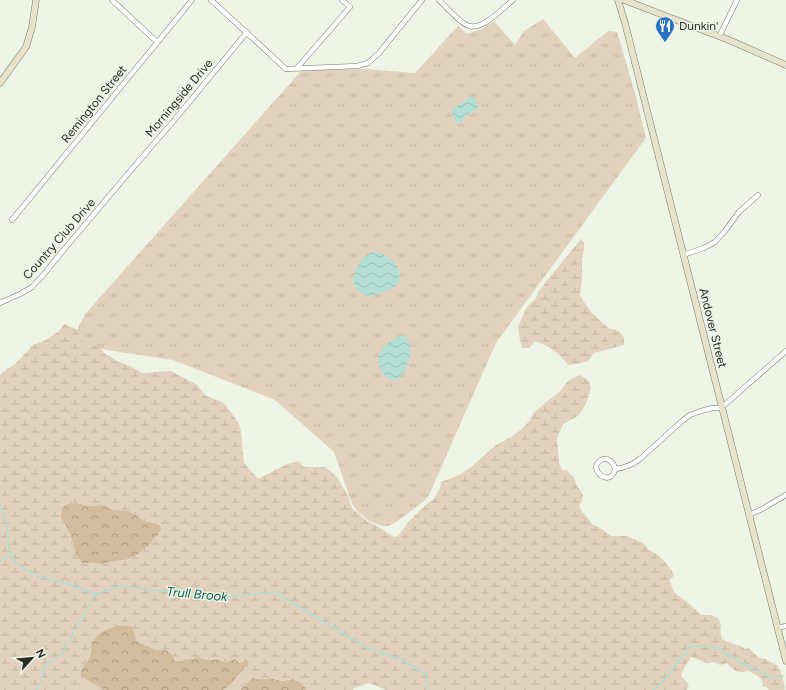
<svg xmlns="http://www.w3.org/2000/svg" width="786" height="690" viewBox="0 0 786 690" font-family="Figtree,sans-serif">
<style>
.grass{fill:url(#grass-tufts)}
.forest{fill:url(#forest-crowns)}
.wetland{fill:url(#wetland-marsh);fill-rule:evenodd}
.water{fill:url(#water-waves)}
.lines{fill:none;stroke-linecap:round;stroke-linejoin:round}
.stream{stroke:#b2ded3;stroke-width:1.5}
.street-casing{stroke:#73786c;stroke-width:5.5}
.secondary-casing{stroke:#73786c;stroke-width:7}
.street{stroke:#fff;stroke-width:4.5}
.secondary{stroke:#e7e3ca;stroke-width:6}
.labels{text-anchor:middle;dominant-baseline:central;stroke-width:3;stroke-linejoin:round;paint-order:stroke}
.poi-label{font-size:12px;fill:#2a2c27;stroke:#eef4e6;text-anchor:start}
.street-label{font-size:12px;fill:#2a2c27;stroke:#eef4e6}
.water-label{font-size:13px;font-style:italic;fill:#0d6253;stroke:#eef4e6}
</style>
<defs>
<pattern id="grass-tufts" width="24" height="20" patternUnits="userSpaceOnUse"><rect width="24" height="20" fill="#e2d2bd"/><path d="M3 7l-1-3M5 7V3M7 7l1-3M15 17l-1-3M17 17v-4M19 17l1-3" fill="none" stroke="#c2b4a2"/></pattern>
<pattern id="forest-crowns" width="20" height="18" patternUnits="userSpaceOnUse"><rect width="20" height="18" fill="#d3bc9e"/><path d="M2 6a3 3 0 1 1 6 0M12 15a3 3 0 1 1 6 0" fill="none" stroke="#ab9981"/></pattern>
<pattern id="wetland-marsh" width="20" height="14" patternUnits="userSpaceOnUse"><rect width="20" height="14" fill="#e2d2bd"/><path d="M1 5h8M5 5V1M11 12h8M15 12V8" fill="none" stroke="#c2b4a2"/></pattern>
<pattern id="water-waves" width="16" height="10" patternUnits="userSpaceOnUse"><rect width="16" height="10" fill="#b2ded3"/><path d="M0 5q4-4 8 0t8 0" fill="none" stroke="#99bfb5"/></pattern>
</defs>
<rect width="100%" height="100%" fill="#eef4e6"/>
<path class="grass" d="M543,19L575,58L608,31L617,32L635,93L646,138L496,343L429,495L424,501L399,520L395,523L388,526H382L369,521L357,511L352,504L334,452L275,400L173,360L80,346L73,337L86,313L302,70L366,69L415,73L458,26L467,34L484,28L494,21L515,45L524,31Z
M249,663L252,678L240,690H224L231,684Z
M86,679L104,690H75C79,686 83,684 86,679Z"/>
<path class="forest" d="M74,502L88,506L102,505L115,510H128L145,521L156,523L162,528L158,535L149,545L136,556L126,560L116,561L102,564L82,563L76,555L70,534L60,516L64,505Z
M121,625L132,626L135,635V640L156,650L165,649L172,654L191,659L198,657L208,660L218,659L225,662L234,659L247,660L249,663L231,684L224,690H104L80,676C81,673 81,669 83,666C85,663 88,661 90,656C91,653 90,649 91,646C97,631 106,628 121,625Z
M252,678L260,679L271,678L282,681L293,679L302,683L307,690H240Z"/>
<path class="wetland" d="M581,239L584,243V250L582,258V280L580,296L591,312L608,328L619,331L624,338V345L594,353L588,361L577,364L568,365C559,353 549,345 534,341L530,348H522L520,340L518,326L527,307L536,298L538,292L549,278Z
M64,324L76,329C82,342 83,344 98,346L106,355L110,356L116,361L130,366L142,373L171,371L180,376L189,380L197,385L205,395L224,403L238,422L241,431L244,463L258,479L287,464L298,461L304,467H325L337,477L348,496L352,508L368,522L374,524L394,537L398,536L410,520L428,503L434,499L440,488L441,482L459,475L471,467L496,445L511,437L522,429L531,419L533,413L559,392L568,381L580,375L588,380L591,388L586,404L578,416L563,424L557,438L559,462L562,470H567L570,474L574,477L576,484L583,495L582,501L579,506L582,512L587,517L592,524L602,529L611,536H626L643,543L649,550L658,555L664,561L672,571L674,576L669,580L674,592L692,606L701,615H712L719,619L721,627L720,630L722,639L733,644L741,646L745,649L749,648L759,658L765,659L777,665L781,671L785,688L784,690H769L766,687H763C763,677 757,676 749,671C739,674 733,671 727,663L720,665L714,662L707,663L691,657L684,668L681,676L689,685L687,690H386L369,683L354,688L353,690H307L302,683L293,679L282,681L271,678L260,679L252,678L249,663L247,660L240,663L234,659L225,662L218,659L208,660L198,657L191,659L175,662L172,654L165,649L156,650L135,640V635L132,626C114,625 97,627 91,647C90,650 91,653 90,656C88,661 85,663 83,667C81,669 81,673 80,676L86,679C83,684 79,686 75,690H0V375L3,372L15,364L33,345L44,341L59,331ZM74,502L88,506L102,505L115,510L128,511L145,521L156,523L162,528L158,535L149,545L136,556L126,560L116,561L102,564L82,563L76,555L70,534L60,516L64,505Z"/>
<path class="water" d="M470,97H474C483,108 476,111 466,115L463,121L458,123C453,120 450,113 454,108Z
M372,252C384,252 398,261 399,273C400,278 400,281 397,285C393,289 385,291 380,293C376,294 372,296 368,296C365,296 362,294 360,292C358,290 355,288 354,285C350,274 362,256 372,252Z
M402,335L408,338C411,351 412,355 406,368C405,371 402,376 399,378C387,385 375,366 379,355C380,350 384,347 388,343C393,340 397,337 402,335Z"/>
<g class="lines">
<path class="stream" d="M0,505L5,520L8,535L9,548L15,562L23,569L38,576L65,583L96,594
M0,561L12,555
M36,690L40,685L45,666L62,653L96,594L121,586L220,598L275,592L367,648L402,660L426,674L428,690
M653,690L663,682L690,646L714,647L769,677L784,676"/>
<g class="street-casing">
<path id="street" d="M112,0L157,42
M211,0L286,69L357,66L368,63L379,53L422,0
M439,0C446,7 461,24 469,26C483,30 503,8 513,0
M719,37L737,0
M297,68L350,7L342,0
M12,220L192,0
M683,255L704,248L715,242L725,231L739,212L758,195
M0,303L2,302L20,294L32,287L44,274L61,253L126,176L177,117L247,32
M615,469C611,489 586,469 601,460C608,457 614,462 615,469C625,468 632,465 640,459L682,421L690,415L698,412L712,408H721L786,351
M749,515L762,509L786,495
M777,628L786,626"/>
</g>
<g class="secondary-casing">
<path id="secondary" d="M618,0L625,23L786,661
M624,0L729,40L786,65
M0,83L26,47L32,27L36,0"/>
</g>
<use href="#street" class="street"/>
<use href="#secondary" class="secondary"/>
</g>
<defs>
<g id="restaurant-pin" transform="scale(1)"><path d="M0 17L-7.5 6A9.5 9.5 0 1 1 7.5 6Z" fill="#2772c2" stroke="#eef4e6"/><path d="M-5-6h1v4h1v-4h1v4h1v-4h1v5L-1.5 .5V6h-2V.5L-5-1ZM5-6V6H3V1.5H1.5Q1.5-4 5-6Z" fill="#fff"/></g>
</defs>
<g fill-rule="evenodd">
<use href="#restaurant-pin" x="665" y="26"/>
</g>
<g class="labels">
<g class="poi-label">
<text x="679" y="26">Dunkin'</text>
</g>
<g class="street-label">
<text transform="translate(179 98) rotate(-50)">Morningside Drive</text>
<text transform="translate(94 104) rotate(-51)">Remington Street</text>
<text transform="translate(59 239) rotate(-49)">Country Club Drive</text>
<text transform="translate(713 328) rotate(76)">Andover Street</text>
</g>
<g class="water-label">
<text transform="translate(197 594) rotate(5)">Trull Brook</text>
</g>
</g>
<g transform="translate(32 658) rotate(63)" stroke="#eef4e6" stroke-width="3" paint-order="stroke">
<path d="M0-3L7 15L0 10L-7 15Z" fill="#2a2c27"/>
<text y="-6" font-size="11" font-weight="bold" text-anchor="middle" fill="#2a2c27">N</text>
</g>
</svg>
